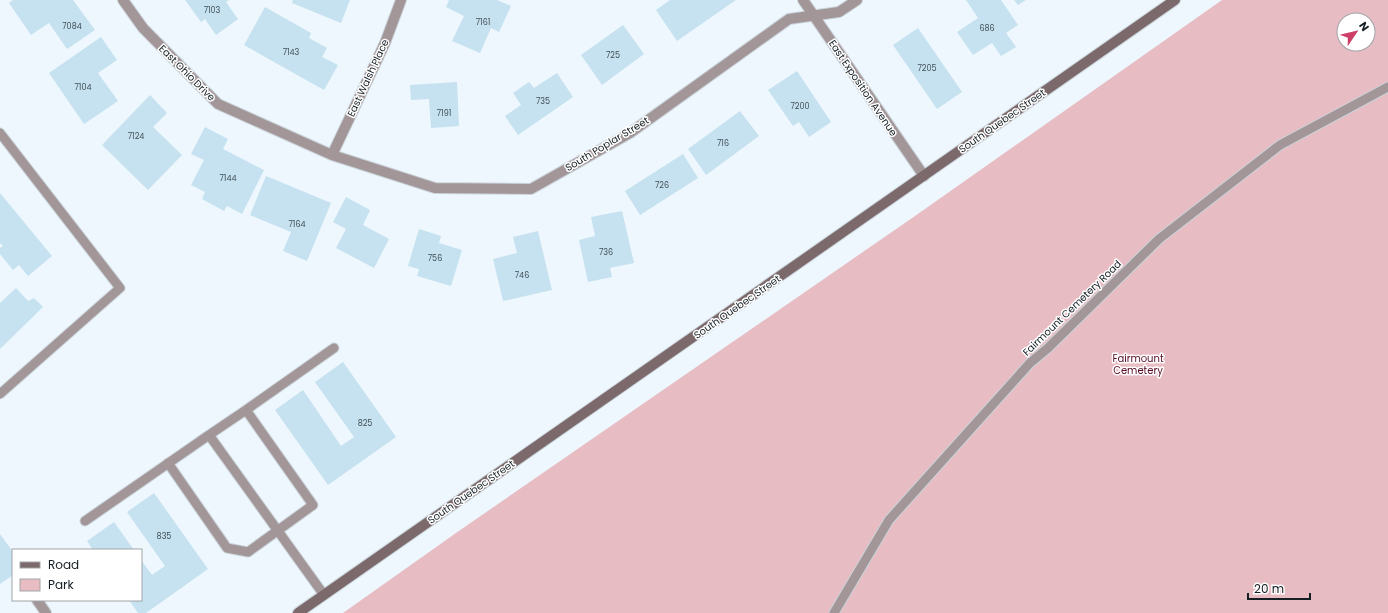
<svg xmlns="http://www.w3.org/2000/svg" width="1388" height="613" viewBox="0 0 1388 613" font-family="Poppins,sans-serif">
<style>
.green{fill:#e7bcc3;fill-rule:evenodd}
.building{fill:#c6e1ef}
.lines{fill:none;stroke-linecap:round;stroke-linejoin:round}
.service-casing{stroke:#cad4da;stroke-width:11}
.minor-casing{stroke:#cad4da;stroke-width:12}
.secondary-casing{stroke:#cad4da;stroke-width:12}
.service{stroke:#a39698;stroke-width:9}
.minor{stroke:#a39698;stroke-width:10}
.secondary{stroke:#7b696b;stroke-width:10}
.labels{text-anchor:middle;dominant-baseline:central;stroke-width:3;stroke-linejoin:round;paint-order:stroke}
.number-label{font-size:8px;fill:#404f56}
.street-label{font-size:10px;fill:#141e23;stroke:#fff}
.park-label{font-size:10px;fill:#540a22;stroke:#fff}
</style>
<rect width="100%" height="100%" fill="#edf7fd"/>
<path class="green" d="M1222,0H1388V613H343L456,533L915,216ZM1344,20H1368V44H1344Z"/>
<path class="building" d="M13,0H73L95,30L67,49L49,23L31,35L9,3Z
M185,0H229L226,2L238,19L216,35L205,19L201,22Z
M293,0H350L341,23L292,3Z
M449,0H497L511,6L499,32L491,28L480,53L452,41L464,16L446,7Z
M670,0H736L677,41L656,10Z
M966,0H1001L1018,25L1006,33L1016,47L1001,56L992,43L973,55L957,32L978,18Z
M1014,0H1026L1018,5Z
M265,7L311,33L309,38L327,48L322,57L338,65L324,90L244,45Z
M623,25L644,54L602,85L581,55Z
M918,28L962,92L937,109L893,45Z
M101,37L117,60L98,73L118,101L84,124L49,73Z
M797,71L831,122L809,137L799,122L793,126L768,90Z
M557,73L573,97L518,135L505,116L521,105L513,93L529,82L534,88Z
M457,82L459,126L431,128L429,99L411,100L410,85Z
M150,95L167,113L153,127L182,155L148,190L102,145Z
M740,111L759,136L706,175L688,149Z
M205,127L228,139L223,149L264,170L242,214L227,206L224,211L202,199L205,192L191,185L204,160L191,154Z
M683,154L698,178L640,215L625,191Z
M266,176L331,203L307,261L283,251L291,232L250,215Z
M0,193L52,256L28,276L19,265L13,270L0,254V248L3,246L0,243Z
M346,197L370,210L363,225L389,239L374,268L336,248L346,229L333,222Z
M622,211L634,263L610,268L612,277L588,282L579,240L595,236L591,217Z
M419,229L441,236L439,243L462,250L451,286L417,276L419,269L408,266Z
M538,231L552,290L503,301L493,259L517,253L513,237Z
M16,288L28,301L34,298L43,307L0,349V303Z
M343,362L396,437L328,485L275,410L303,390L341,446L354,437L315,382Z
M154,493L208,569L146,613H138L129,600H141V560L152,575L165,566L127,512Z
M114,522L134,550H93L87,541Z
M0,534L13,552V575L0,584Z"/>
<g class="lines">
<g class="service-casing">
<path id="service" d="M0,133L120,288L0,394
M246,410L334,348
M168,463L227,548L248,552L313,505L246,410L209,435
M85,521L209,435L324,595
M834,613L889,520L1030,363L1048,348L1159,239L1280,145L1388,87"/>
</g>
<g class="minor-casing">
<path id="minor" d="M123,0L143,28L218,104L332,155L435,188L531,189L630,133L789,19L839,12L857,0
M803,0L924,176
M332,155L385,43L401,0
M37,600L46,613"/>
</g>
<g class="secondary-casing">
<path id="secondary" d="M298,613L1175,0"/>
</g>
<use href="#service" class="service"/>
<use href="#minor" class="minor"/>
<use href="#secondary" class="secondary"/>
</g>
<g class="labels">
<g class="number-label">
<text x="212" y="10">7103</text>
<text x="483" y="22">7161</text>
<text x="72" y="26">7084</text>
<text x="987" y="28">686</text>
<text x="291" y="52">7143</text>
<text x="613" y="55">725</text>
<text x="927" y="68">7205</text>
<text x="83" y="87">7104</text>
<text x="543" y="101">735</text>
<text x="800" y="106">7200</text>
<text x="444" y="113">7191</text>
<text x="136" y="136">7124</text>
<text x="723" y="143">716</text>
<text x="228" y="178">7144</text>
<text x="662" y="185">726</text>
<text x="297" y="224">7164</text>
<text x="606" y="252">736</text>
<text x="435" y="258">756</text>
<text x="522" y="275">746</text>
<text x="365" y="423">825</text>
<text x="164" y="536">835</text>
</g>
<g class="street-label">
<text transform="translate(187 73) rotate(45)">East Ohio Drive</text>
<text transform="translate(368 78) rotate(-65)">East Walsh Place</text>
<text transform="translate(863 88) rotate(56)">East Exposition Avenue</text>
<text transform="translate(1002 121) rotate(-35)">South Quebec Street</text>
<text transform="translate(607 144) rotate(-31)">South Poplar Street</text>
<text transform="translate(737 307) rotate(-35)">South Quebec Street</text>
<text transform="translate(1072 308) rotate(-44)">Fairmount Cemetery Road</text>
<text transform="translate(471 492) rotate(-35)">South Quebec Street</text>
</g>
<g class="park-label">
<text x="1138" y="358">Fairmount<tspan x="1138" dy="12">Cemetery</tspan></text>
</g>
</g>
<rect x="12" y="549" width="130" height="52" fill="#ffffff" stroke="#a1a5a7"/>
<rect x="20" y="562" width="20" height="6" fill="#7b696b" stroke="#a1a5a7"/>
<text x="48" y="569" font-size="12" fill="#141e23">Road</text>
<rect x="20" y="579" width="20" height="12" fill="#e7bcc3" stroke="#a1a5a7"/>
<text x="48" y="589" font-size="12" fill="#141e23">Park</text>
<g transform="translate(1356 32) rotate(55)"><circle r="19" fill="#ffffff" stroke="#a1a5a7"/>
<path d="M0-3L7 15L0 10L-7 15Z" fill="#ce3f67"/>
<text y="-6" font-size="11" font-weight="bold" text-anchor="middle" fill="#141e23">N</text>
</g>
<path d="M1248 593v6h62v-6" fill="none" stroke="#141e23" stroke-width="2"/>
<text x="1254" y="593" font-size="12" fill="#141e23" stroke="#ffffff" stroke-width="3" paint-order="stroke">20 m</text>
</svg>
